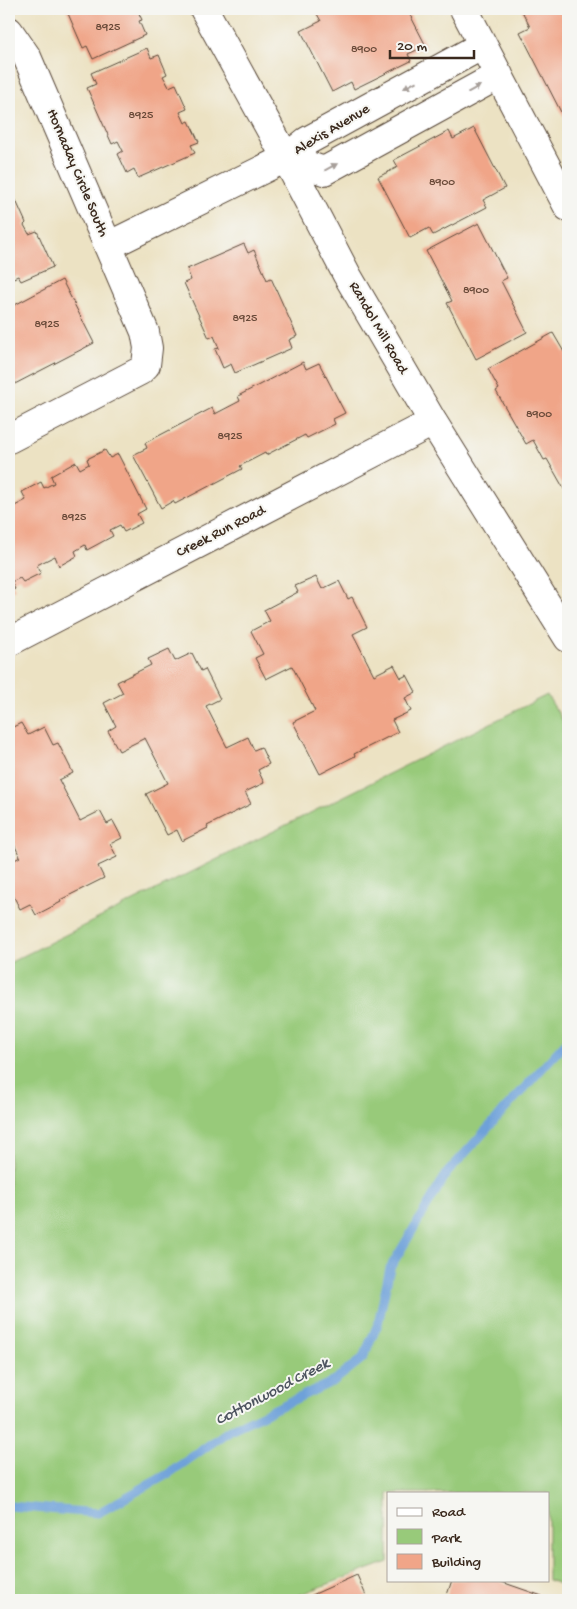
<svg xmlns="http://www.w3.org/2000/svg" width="577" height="1609" viewBox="0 0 577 1609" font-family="'Gochi Hand',sans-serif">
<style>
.green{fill:#98ca7a;stroke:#6a7a4c}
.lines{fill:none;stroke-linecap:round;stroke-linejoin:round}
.stream{stroke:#6ea1d9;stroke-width:9}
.building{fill:#f0a588}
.minor-casing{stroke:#564637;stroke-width:30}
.minor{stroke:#fff;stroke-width:28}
.oneway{fill:#a79f9a}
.labels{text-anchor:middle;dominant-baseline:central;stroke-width:4;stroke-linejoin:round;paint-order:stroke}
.number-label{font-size:12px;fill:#684938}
.street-label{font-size:15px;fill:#3b2a1e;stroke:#f6f6f2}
.water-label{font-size:16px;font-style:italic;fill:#4d545f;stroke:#f6f6f2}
</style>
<rect width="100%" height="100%" fill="#f6f6f2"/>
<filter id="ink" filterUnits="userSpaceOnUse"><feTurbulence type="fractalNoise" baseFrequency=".02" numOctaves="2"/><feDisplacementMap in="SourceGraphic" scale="10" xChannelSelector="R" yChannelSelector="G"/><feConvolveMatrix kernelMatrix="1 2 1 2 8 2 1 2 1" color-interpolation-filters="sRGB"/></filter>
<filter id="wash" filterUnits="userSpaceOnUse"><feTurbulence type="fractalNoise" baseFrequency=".0096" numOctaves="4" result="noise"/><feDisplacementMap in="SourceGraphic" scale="20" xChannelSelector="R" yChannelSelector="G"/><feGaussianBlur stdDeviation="1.12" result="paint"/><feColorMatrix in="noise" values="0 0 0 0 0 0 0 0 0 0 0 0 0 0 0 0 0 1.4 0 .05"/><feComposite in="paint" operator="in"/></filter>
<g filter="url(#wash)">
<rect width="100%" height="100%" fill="#ece2c3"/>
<path class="green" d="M547,695L568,729V1587L548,1580V1493H388V1562L285,1600H9V963Z"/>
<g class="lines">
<path class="stream" d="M9,1506L98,1513L168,1474L230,1430L334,1381L363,1358L378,1324L390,1268L447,1173L568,1040"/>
</g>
<g id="blocks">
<path class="building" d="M66,9H137L142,20L139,21L145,35L93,59L87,46L83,48Z
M327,9H407L426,46L408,54L411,61L354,89L351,82L332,92L301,31L321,21L317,14Z
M521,9H568V113L563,116L520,32L530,27Z
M147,48L151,58L159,55L167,74L163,76L169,87L176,84L187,109L180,112L185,123L189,121L199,142L191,145L195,153L138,178L134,169L127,173L118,154L123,151L118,141L112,144L87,88L96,84L91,73Z
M474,128L505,188L483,200L487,207L433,235L429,228L410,238L378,177L398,167L394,160L449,131L453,139Z
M9,185L26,223L24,225L29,234L37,231L53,267L21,281L18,276L9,280Z
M479,223L507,278L501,281L527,332L476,359L447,303L452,301L426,251Z
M244,244L248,253L254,250L267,280L271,278L297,336L289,340L292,348L235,373L231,364L223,368L215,349L219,348L214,336L209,338L184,283L191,280L187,269Z
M62,280L94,343L9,387V308Z
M553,333L564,352L568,350V496L547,459L544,460L533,440L526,444L496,391L499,389L488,369Z
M303,362L306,369L319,363L345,413L333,419L335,424L307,438L305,435L266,455L265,453L240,466L242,469L175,504L173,501L161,508L133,455L147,448L145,443L212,408L215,414L240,401L238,396Z
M105,450L110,458L118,454L146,509L137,514L142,523L124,532L120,525L110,530L113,536L87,550L85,545L75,551L77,556L59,566L55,556L37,565L41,573L23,582L20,578L11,582L15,589L9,592V509L26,500L22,492L41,482L44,488L54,483L51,476L76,462L80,469L89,464L87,459Z
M316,577L322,589L339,581L348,599L352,597L367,627L353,634L374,675L394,665L401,678L407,675L416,692L405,698L411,711L392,720L398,732L354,754L355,756L320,774L293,722L315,711L292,666L266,679L255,658L263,654L251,631L270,621L264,610L298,592L295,586Z
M169,649L175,661L192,653L201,671L205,669L220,699L206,706L227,747L248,737L254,750L261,747L269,764L258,770L264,783L245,792L251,804L207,826L208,828L182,841L177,830L167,835L146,794L168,783L145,738L119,751L108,731L116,726L104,703L123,693L117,682L151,665L148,659Z
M21,723L28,735L44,727L53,745L58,743L73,773L59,780L80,821L100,811L107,824L113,821L122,838L110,844L117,857L98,866L104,878L60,900L61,902L36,915L30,904L20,909L9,887V863L20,857L9,833V729Z
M357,1575L368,1600H301Z
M452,1580H496L542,1596L541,1600H453L446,1598Z"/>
</g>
</g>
<g filter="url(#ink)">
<use href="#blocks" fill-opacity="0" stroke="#564637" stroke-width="1"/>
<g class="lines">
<g class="minor-casing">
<path id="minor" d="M204,9L286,158L347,275L433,422L568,638
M464,9L568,207
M9,31L27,57L145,332L148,348L146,365L140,371L9,439
M286,158L324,171L499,75
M108,246L286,158L307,141L483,45
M9,642L433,422"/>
</g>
<use href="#minor" class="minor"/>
</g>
<defs><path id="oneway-solid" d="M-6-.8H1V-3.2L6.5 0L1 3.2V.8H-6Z" transform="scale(1.25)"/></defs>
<g class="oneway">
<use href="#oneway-solid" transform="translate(410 85) rotate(151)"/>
<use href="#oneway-solid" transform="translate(474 89) rotate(-29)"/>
<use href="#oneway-solid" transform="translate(331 167) rotate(-28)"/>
</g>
</g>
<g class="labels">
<g class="number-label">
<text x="108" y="28">8925</text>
<text x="364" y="50">8900</text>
<text x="141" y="116">8925</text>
<text x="442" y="183">8900</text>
<text x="476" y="291">8900</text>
<text x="245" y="319">8925</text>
<text x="47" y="325">8925</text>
<text x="539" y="415">8900</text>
<text x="230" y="437">8925</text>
<text x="74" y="518">8925</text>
</g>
<g class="street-label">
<text transform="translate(332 130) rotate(-31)">Alexis Avenue</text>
<text transform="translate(77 173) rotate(67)">Hornaday Circle South</text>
<text transform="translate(378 328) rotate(60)">Randol Mill Road</text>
<text transform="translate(221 532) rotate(-27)">Creek Run Road</text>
</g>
<g class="water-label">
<text transform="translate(273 1393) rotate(-28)">Cottonwood Creek</text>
</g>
</g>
<rect width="577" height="1609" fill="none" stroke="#f6f6f2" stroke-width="30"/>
<rect x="387" y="1492" width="162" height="90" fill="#f6f6f2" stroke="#aba49d"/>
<rect x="397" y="1508" width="25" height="8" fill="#ffffff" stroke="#aba49d"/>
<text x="432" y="1516" font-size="15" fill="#3b2a1e">Road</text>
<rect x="397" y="1529" width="25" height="15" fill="#98ca7a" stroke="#aba49d"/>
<text x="432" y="1542" font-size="15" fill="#3b2a1e">Park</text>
<rect x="397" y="1554" width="25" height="15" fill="#f0a588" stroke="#aba49d"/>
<text x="432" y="1566" font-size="15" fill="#3b2a1e">Building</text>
<path d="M390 50v8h84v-8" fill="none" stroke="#3b2a1e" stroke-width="2.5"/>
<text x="397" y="50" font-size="15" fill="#3b2a1e" stroke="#f6f6f2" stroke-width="4" paint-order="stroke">20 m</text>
</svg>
